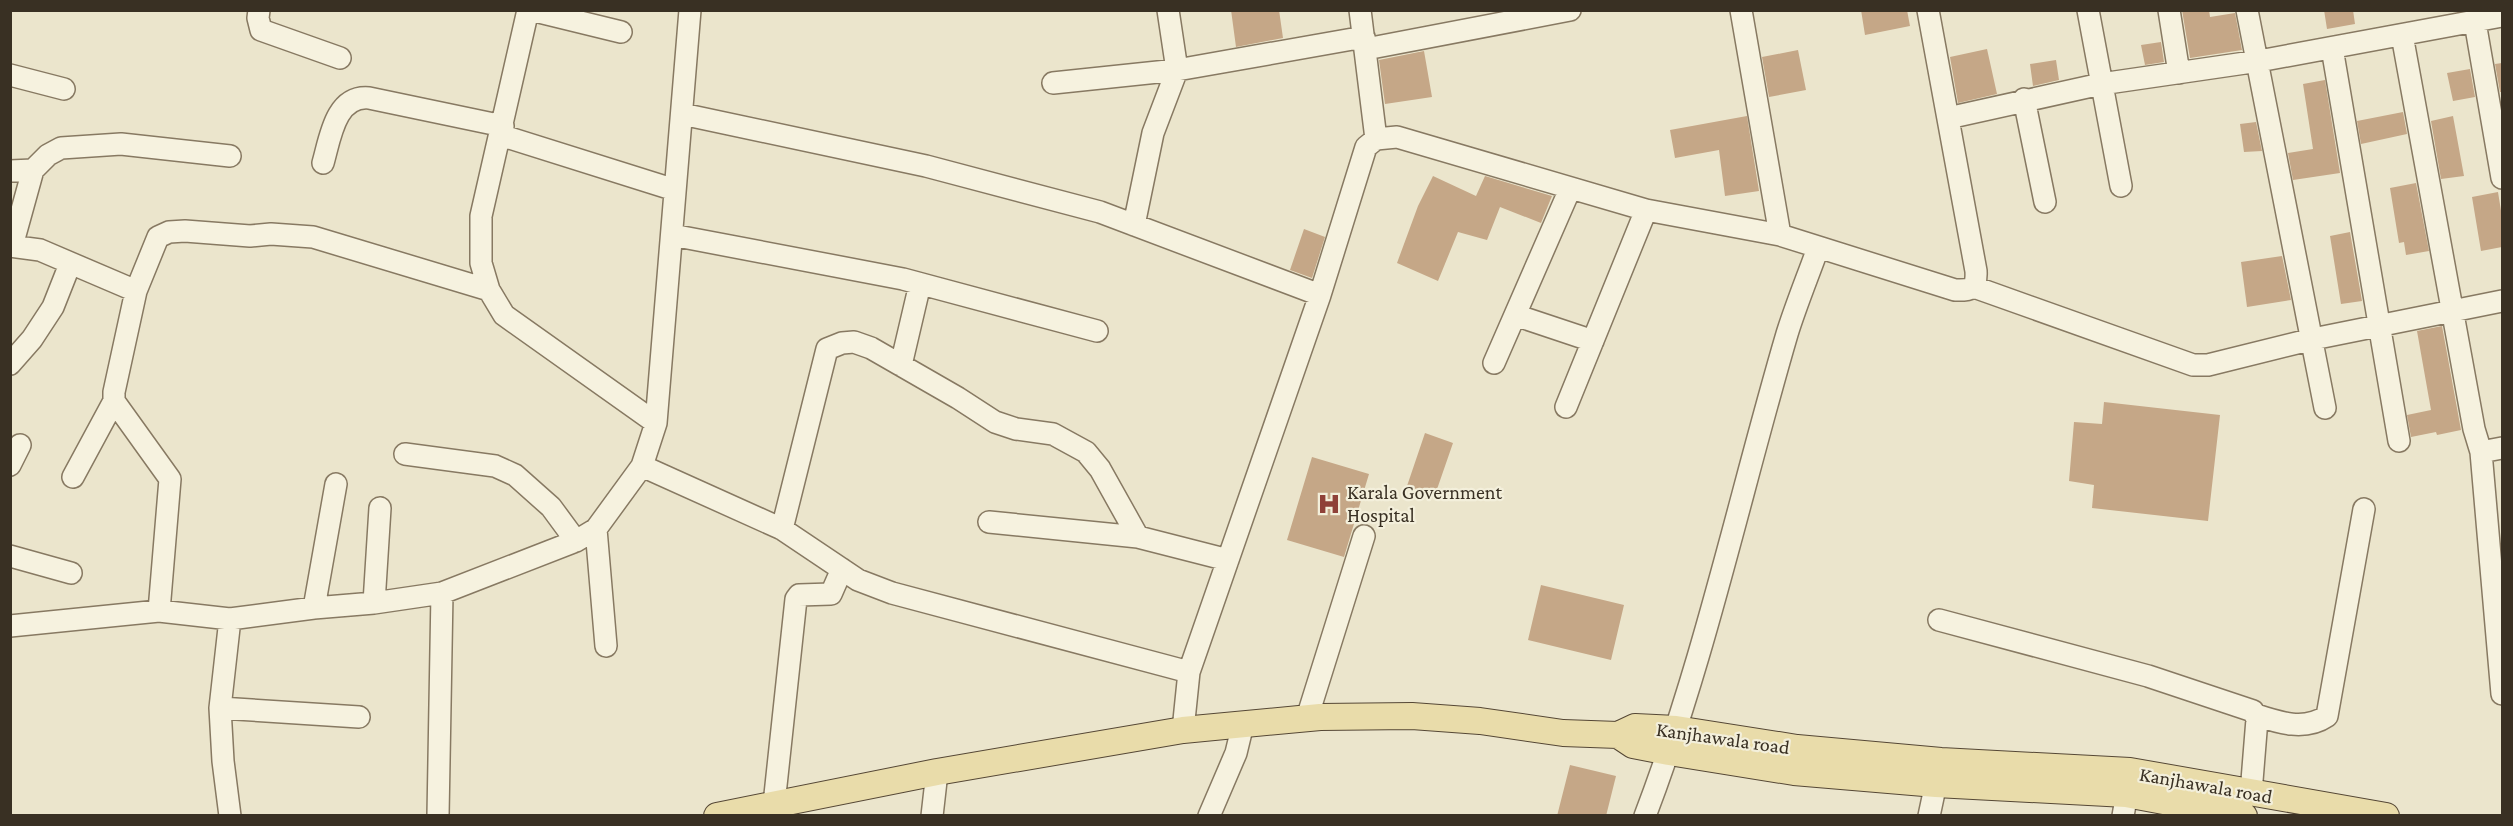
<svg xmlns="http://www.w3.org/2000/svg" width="2513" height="826" viewBox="0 0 2513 826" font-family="'Crimson Pro',serif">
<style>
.building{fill:#c5a787}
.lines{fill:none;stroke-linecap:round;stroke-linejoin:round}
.minor-casing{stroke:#877962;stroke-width:24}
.major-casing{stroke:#554735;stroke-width:28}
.minor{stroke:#f6f2df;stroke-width:21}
.major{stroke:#e9dcaa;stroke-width:26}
.labels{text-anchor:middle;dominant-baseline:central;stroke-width:4.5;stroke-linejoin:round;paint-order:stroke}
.poi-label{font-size:20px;fill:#393023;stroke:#f3efdb;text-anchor:start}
.street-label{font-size:20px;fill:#393023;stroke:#f3efdb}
</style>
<rect width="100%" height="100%" fill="#ebe5cc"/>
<path class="building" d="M1231,10H1279L1283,38L1236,47Z
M1861,10H1907L1910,26L1865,35Z
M2182,10H2209L2210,17L2235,13L2242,50L2190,58Z
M2324,10H2353L2355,24L2327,29Z
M2161,42L2164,62L2145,65L2141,45Z
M1987,49L1997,94L1958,103L1950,57Z
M1798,50L1806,90L1769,97L1762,57Z
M1424,51L1432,97L1385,104L1379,60Z
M2056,60L2059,80L2033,86L2030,64Z
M2502,63V92H2500L2495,64Z
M2470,69L2475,97L2453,101L2447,73Z
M2325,80L2340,173L2293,180L2288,153L2313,149L2303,84Z
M2403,112L2407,134L2361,144L2357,121Z
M1747,116L1759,191L1725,196L1719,150L1675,158L1670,130Z
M2453,116L2464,176L2441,179L2431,121Z
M2256,122L2262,151L2244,152L2240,124Z
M1433,176L1476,196L1485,176L1552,196L1541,223L1500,207L1487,240L1458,232L1438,281L1397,263L1418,206Z
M2416,183L2429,251L2406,255L2404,242L2399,243L2390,188Z
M2498,192L2502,217V247L2481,251L2472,197Z
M1304,229L1325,237L1312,278L1290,270Z
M2350,232L2362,301L2341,304L2330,236Z
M2282,256L2291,300L2247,307L2241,262Z
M2442,326L2461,430L2437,435L2436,432L2411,437L2407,415L2431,410L2417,331Z
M2104,402L2220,415L2208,521L2092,508L2094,485L2069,481L2074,422L2102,424Z
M1425,433L1453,443L1435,495L1407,486Z
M1312,457L1369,474L1344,557L1287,540Z
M1541,585L1624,605L1611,660L1528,640Z
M1570,765L1616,776L1606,816H1557Z"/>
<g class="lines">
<g class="minor-casing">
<path id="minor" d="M259,10L258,18L261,30L340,58
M528,10L481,216V263L489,290L504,315L656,423
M531,10L621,32
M1360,10L1376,139
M1741,10L1780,235
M2088,10L2121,186
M2169,10L2179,73
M2247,10L2325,408
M2475,22L2502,178
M2402,35L2474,429L2481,452L2502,694
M2332,48L2399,441
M1366,49L1570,10
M10,75L64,89
M1053,83L1177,70L1364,37
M2024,99L2045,202
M682,114L926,166L1100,212L1320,295
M1948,118L2101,84L2259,61L2502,16
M500,135L675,190
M323,163C330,139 335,95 369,98L503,126
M10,171L33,170L48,155L61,148L121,144L230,156
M1134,225L1153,133L1177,70L1168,10
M672,235L903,279L1097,331
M10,246L40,250L136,291
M12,246L33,170
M1974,287L2193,365H2208L2313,339L2502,301
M1515,315L1593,341
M1494,363L1570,189
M10,364L32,339L53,307L70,264
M901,365L920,284
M1566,407L1646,210
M2481,452L2502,448
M405,454L495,466L515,475L551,507L576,541
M10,465L20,445
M642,466L782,529L858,580L892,593L1189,672
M73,477L114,401
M989,522L1138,537L1228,560
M596,529L606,646
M782,529L827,349L842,343L854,342L871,348L958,398L995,422L1016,429L1053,434L1086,452L1100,469L1138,537
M10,556L71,573
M374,603L380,508
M314,608L336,484
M159,611L170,479L114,401V392L136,291L158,237L169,232L185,231L250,236L271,234L313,237L489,290
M1939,620L2148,676L2253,711L2257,719L2251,793
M10,626L159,611L230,619L314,608L374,603L442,593L576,541L596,529L642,466L656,423L690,10
M220,708L359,717
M2256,715C2280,723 2305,731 2327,716L2364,509
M1307,718L1364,536
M1183,730L1189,672L1320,295L1366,147L1376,139L1397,137L1646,210L1780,235L1955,290C1971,290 1977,290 1976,271L1928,10
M774,804L796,599L799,595L831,594L842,569
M230,816L223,761L220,708L230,619
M438,816L442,593
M932,816L937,772
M1209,816L1236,753L1243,724
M1645,816C1705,659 1740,494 1787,334C1796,305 1808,276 1818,248
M1929,816L1939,769
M2123,816L2129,781"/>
</g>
<g class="major-casing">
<path id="major" d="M1618,735L1633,745L1669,752L1794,772L1936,784L2126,794L2244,816
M717,816L937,772L1183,730L1320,717L1412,716L1480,721L1563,733L1618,735L1635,727L1676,729L1797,748L1941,761L2130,771L2386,816"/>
</g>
<use href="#minor" class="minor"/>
<use href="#major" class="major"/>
</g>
<defs>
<g id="hospital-bare" transform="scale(1.8)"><path d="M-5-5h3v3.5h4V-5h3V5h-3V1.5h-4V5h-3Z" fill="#8f4138" stroke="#f3efdb" stroke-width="2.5" paint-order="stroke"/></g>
</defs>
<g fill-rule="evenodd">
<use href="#hospital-bare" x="1329" y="504"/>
</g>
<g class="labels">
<g class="poi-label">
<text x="1347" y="492">Karala Government<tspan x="1347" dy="23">Hospital</tspan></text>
</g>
<g class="street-label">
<text transform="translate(1723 738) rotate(8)">Kanjhawala road</text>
<text transform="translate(2206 785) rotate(10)">Kanjhawala road</text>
</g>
</g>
<rect width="2513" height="826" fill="none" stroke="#393023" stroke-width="24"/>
</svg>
